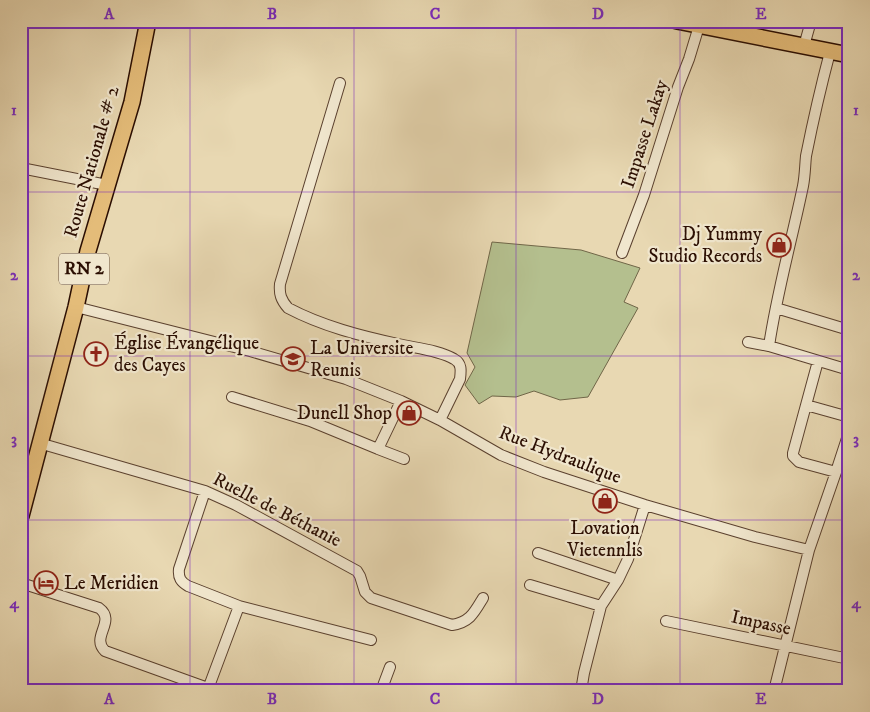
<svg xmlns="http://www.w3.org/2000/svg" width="870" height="712" viewBox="0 0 870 712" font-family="'IM FELL DW Pica',serif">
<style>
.green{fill:#b4bf8e;stroke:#706648}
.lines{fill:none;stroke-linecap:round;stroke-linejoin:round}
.minor-casing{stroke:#5a402e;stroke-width:12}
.primary-casing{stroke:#2b0e02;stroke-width:18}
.minor{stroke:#f0e6cd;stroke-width:10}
.primary{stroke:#e4bc79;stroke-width:15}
.grid{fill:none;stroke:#7b2cbf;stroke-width:1;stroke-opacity:0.55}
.labels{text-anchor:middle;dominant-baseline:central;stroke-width:4.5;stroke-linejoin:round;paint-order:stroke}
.shield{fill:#f0e6cd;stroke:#664f3f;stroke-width:1}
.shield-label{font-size:18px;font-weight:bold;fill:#2b0e02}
.street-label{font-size:19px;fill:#2b0e02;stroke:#f0e6cd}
.poi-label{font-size:19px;fill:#2b0e02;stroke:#f0e6cd;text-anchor:start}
.neatline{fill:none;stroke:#7b2cbf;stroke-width:2}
.grid-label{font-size:16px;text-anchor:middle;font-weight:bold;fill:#7b2cbf}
</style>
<rect width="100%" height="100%" fill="#e8d8b2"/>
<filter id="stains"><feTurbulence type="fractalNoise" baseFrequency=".004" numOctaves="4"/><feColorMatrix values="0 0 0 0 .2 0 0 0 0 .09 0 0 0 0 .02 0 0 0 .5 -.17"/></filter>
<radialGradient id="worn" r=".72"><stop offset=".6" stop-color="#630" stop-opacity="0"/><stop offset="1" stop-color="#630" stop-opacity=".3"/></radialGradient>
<path class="green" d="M492,242L581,250L640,268L624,302L638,308L588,397L560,400L534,391L516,397L492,396L479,404L465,385L475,367L467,353Z"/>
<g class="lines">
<g class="minor-casing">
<path id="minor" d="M804,46L811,21
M830,52C821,86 813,121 806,156C805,166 805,176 803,186C792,239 777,292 769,346L849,370
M340,83L280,284C279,294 281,300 288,308C322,326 361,336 398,344C415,348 439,350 454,359C462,363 461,371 460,379L440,420
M21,168L107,185
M622,253L644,195L678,87L689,59L699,26
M76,307L250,351L346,379L401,401L440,420L501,455L544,472L645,505L755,537L809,550
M776,308L849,330
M748,342L769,346
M818,361L793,453V456L799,462L836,472
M232,397L310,421L378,449L401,401
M806,405L849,417
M39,443L205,491L236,505L357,571L360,576L365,592L371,598L452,625C470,622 474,613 483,598
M378,449L404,459
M205,491L179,569C178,578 181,582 188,586L239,606L371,640
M538,553L618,580
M21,583L99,608C117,621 90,637 105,651L216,691
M530,585L601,606
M666,621L849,659
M208,689L239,606
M381,691L390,667
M581,691L584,673L601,606L618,580L628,559L645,505
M774,691L809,550L836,472L849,432"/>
</g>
<g class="primary-casing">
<path id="primary" d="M677,21L849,55
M21,516L76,307L88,251L132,102L148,21"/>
</g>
<use href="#minor" class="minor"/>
<use href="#primary" class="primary"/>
</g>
<path class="grid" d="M190,21V691M354,21V691M516,21V691M680,21V691M21,192H849M21,356H849M21,520H849"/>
<defs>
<g id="shop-ring" transform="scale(1.25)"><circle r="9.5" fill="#f0e6cd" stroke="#8f2418" stroke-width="1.5"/><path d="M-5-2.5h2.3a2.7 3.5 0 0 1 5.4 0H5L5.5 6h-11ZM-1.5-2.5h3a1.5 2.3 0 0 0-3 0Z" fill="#8f2418"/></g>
<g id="church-ring" transform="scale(1.25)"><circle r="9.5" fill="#f0e6cd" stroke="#8f2418" stroke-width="1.5"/><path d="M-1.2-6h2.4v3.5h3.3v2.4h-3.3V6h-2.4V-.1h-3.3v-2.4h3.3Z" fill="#8f2418"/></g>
<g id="school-ring" transform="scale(1.25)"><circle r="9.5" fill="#f0e6cd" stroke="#8f2418" stroke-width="1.5"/><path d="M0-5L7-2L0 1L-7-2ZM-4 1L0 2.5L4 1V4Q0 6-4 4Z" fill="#8f2418"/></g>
<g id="hotel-ring" transform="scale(1.25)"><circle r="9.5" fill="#f0e6cd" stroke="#8f2418" stroke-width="1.5"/><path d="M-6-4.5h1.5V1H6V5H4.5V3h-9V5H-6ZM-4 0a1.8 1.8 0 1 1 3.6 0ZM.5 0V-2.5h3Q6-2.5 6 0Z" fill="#8f2418"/></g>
</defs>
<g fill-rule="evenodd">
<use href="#shop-ring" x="779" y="245"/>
<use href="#church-ring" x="96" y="354"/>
<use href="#school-ring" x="293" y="359"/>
<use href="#shop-ring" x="409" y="413"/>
<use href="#shop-ring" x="605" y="501"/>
<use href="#hotel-ring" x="46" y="583"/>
</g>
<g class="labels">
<rect class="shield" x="59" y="253.5" width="50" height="31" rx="4"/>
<g class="shield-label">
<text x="84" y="269">RN 2</text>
</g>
<g class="street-label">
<text transform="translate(645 134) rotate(-72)">Impasse Lakay</text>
<text transform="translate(92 162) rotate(-74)">Route Nationale # 2</text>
<text transform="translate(560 455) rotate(21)">Rue Hydraulique</text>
<text transform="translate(277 510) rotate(27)">Ruelle de Béthanie</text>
<text transform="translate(761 623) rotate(12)">Impasse</text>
</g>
<g class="poi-label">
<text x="762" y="234" text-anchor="end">Dj Yummy<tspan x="762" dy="22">Studio Records</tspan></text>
<text x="114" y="343">Église Évangélique<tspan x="114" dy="22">des Cayes</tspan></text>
<text x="310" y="348">La Universite<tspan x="310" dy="22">Reunis</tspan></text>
<text x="392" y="413" text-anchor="end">Dunell Shop</text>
<text x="605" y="528" text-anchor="middle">Lovation<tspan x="605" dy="22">Vietennlis</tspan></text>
<text x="64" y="583">Le Meridien</text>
</g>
</g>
<rect width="870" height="712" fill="none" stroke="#e8d8b2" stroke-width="55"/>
<rect x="28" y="28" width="814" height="656" class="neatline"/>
<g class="grid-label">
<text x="109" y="19">A</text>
<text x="272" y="19">B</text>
<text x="435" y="19">C</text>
<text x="598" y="19">D</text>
<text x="761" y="19">E</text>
<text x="14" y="115">1</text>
<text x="856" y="115">1</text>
<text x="14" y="280">2</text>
<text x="856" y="280">2</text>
<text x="14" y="444">3</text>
<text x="856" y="444">3</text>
<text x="14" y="608">4</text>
<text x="856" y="608">4</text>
<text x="109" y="704">A</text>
<text x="272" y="704">B</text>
<text x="435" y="704">C</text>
<text x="598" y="704">D</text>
<text x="761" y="704">E</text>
</g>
<rect width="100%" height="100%" filter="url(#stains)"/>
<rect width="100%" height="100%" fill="url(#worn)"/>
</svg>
